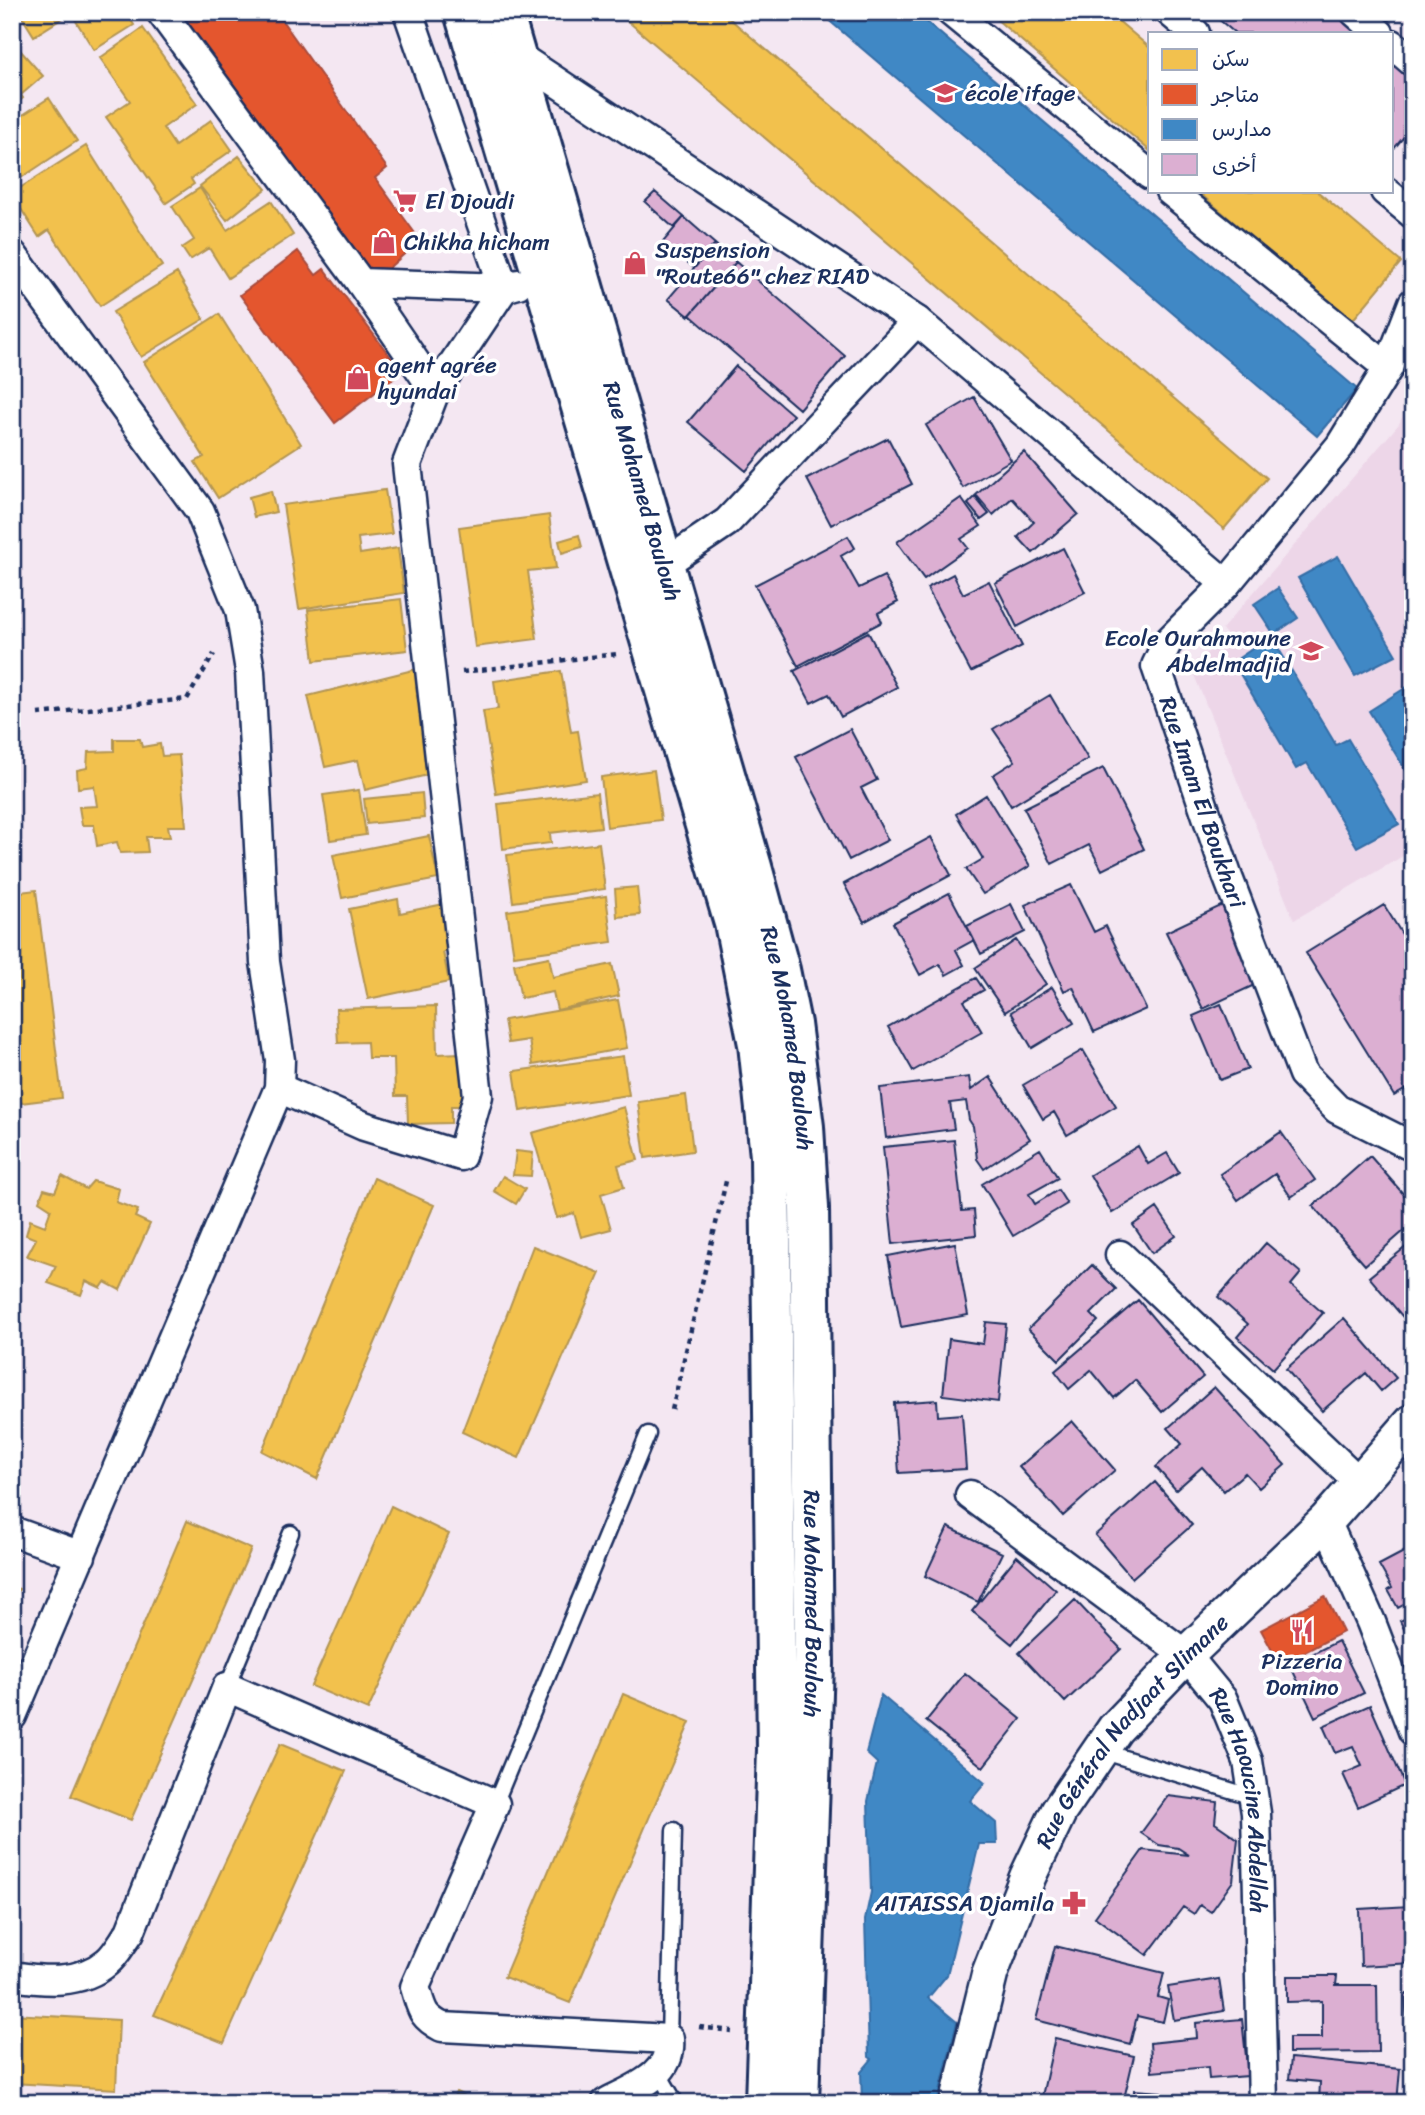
<svg xmlns="http://www.w3.org/2000/svg" width="1425" height="2115" viewBox="0 0 1425 2115" font-family="Sriracha,'Playpen Sans Arabic',sans-serif">
<style>
.built{fill:#edd6e8}
.homes{fill:#f2c14e;stroke:#b29553;stroke-width:2}
.shops{fill:#e4572e;stroke:#a84b3c;stroke-width:2}
.schools{fill:#3f88c5;stroke:#346da6;stroke-width:2}
.building{fill:#dcafd2;stroke:#1b2f5e;stroke-width:2}
.lines{fill:none;stroke-linecap:round;stroke-linejoin:round}
.service-casing{stroke:#1b2f5e;stroke-width:19}
.minor-casing{stroke:#1b2f5e;stroke-width:33}
.tertiary-casing{stroke:#1b2f5e;stroke-width:40}
.primary-casing{stroke:#1b2f5e;stroke-width:44}
.path{stroke:#1b2f5e;stroke-width:4.5;stroke-dasharray:5 5;stroke-linecap:butt}
.service{stroke:#fff;stroke-width:14}
.minor{stroke:#fff;stroke-width:28}
.tertiary{stroke:#fff;stroke-width:35}
.primary{stroke:#fff;stroke-width:38}
.labels{text-anchor:middle;dominant-baseline:central;stroke-width:7;stroke-linejoin:round;paint-order:stroke}
.poi-label{font-size:23px;fill:#1b2f5e;stroke:#fff;text-anchor:start}
.street-label{font-size:23px;fill:#1b2f5e;stroke:#fff}
</style>
<rect width="100%" height="100%" fill="#f4e7f2"/>
<filter id="ink" filterUnits="userSpaceOnUse"><feTurbulence type="fractalNoise" baseFrequency=".0143" numOctaves="2"/><feDisplacementMap in="SourceGraphic" scale="14" xChannelSelector="R" yChannelSelector="G"/><feConvolveMatrix kernelMatrix="1 2 1 2 8 2 1 2 1" color-interpolation-filters="sRGB"/></filter>
<g filter="url(#ink)">
<path class="built" d="M1413,393V850L1294,920L1190,665L1228,637L1222,629L1399,424Z"/>
<path class="homes" d="M19,12H126L134,25L94,50L71,13L34,36Z
M617,12H722L1267,478L1224,529Z
M988,12H1108L1150,48V151Z
M143,28L197,104L163,128L175,146L211,120L232,150L191,179L194,184L166,203L106,117L130,101L100,58Z
M12,41L43,76L21,95L23,98L12,107Z
M49,98L77,141L12,184V122Z
M86,146L162,266L100,306L49,230L39,237L12,195V193Z
M239,156L266,189L227,220L200,186Z
M200,188L227,230L271,201L293,235L228,278L209,248L190,260L182,248L194,240L172,206Z
M1197,191H1317L1401,262L1351,322Z
M177,273L204,319L141,357L113,312Z
M219,314L301,444L218,498L195,462L204,457L144,362Z
M385,490L392,534L358,538L360,554L398,548L404,593L299,609L283,505Z
M271,491L276,512L254,517L249,497Z
M549,515L556,568L528,571L537,639L475,647L459,527Z
M579,535L582,547L562,553L559,541Z
M401,599L407,650L314,661L308,610Z
M417,669L423,694L417,696L436,773L365,790L358,760L325,767L308,696Z
M561,671L571,732L578,731L586,780L496,794L483,711L498,709L494,681Z
M114,739H140L142,747L160,744L162,756L179,755L186,826H168L170,837H146L148,852L120,853L117,842L97,846L94,825H82L79,807L97,806L94,786L78,788L77,770L87,768L88,752L114,751Z
M654,770L661,820L607,827L601,777Z
M359,790L366,835L330,840L323,795Z
M422,793L424,818L367,824L364,799Z
M597,793L601,827L550,833L551,843L503,849L498,804Z
M429,836L438,879L342,898L333,855Z
M599,843L605,889L513,902L507,855Z
M637,887L640,915L617,917L615,889Z
M36,890L62,1098L12,1104V893Z
M606,896L612,942L514,956L507,911Z
M398,899L400,913L444,904L454,950L443,952L449,982L368,999L349,909Z
M549,957L553,977L612,964L619,996L557,1010L553,992L521,998L514,964Z
M618,1000L627,1048L533,1065L529,1040L508,1043L504,1020Z
M436,1006L437,1054L461,1053L473,1106H451V1123L408,1124L407,1096H395L394,1058H368L367,1042L338,1043L336,1009Z
M623,1056L629,1095L520,1111L514,1071Z
M686,1095L693,1151L645,1158L638,1102Z
M624,1107L638,1160L618,1165L624,1187L601,1194L611,1229L581,1237L574,1213L557,1218L532,1133Z
M516,1151L533,1153L531,1176L513,1175Z
M62,1176L86,1189L93,1181L119,1189L116,1202L138,1210L135,1217L150,1224L120,1290L105,1282L101,1288L86,1281L81,1295L48,1283L56,1266L27,1256L36,1239L26,1235L30,1220L45,1226L51,1209L39,1201L44,1189L55,1192Z
M503,1176L525,1189L516,1204L494,1191Z
M374,1178L434,1205L317,1479L262,1451Z
M533,1246L600,1273L519,1458L462,1432Z
M391,1506L449,1534L368,1710L311,1686Z
M187,1521L251,1549L131,1820L71,1796Z
M12,1587L19,1589L12,1605Z
M623,1694L690,1722L570,2003L504,1977Z
M280,1744L346,1771L224,2043L154,2015Z
M12,2014L119,2020L116,2089L12,2083Z
M456,2092L480,2103H451Z"/>
<path class="shops" d="M168,12H276L387,168L375,178L420,240L372,283Z
M298,251L316,275L324,269L402,372L335,423L240,295Z
M1325,1596L1343,1632L1280,1665L1261,1630Z"/>
<path class="schools" d="M819,12H915L1357,389L1317,436Z
M1338,556L1396,655L1355,676L1298,578Z
M1278,588L1298,618L1274,634L1254,604Z
M1271,636L1336,745L1348,739L1399,824L1357,847L1307,763L1296,769L1233,662Z
M1413,683V782L1369,711Z
M881,1695L985,1783L970,1801L996,1823L997,1844H979L947,1975L928,1998L957,2022L937,2103H862L861,2072L872,2059L869,2057L865,1920L871,1892L868,1801L877,1763L866,1753Z"/>
<path class="building" d="M1210,12H1335L1360,33H1235Z
M1392,61L1413,78V126L1392,151Z
M655,192L684,217L674,228L645,202Z
M684,217L715,244L693,267L663,242Z
M715,244L736,262L689,316L668,299Z
M736,262L845,356L799,409L690,315Z
M736,366L793,415L746,471L688,422Z
M974,397L1011,460L963,488L926,425Z
M888,438L912,484L831,525L807,479Z
M1024,452L1078,514L1033,553L1018,537L1034,522L1012,498L993,515L976,495Z
M975,497L989,514L981,520L968,504Z
M961,498L981,526L961,539L968,548L924,579L897,542Z
M848,536L855,548L841,556L859,588L884,576L898,602L878,613L882,622L798,666L755,585Z
M1063,548L1085,592L1017,627L995,583Z
M953,574L963,594L989,581L1022,646L971,672L927,588Z
M868,632L897,687L841,717L829,694L811,703L794,671Z
M1050,695L1088,759L1011,806L993,775L1015,761L993,729Z
M850,729L877,780L861,788L888,840L849,860L796,757Z
M1103,768L1144,849L1102,870L1089,845L1052,864L1024,808Z
M986,795L1030,866L983,894L966,869L983,859L956,814Z
M931,837L951,875L864,922L844,884Z
M1071,885L1094,932L1106,926L1146,1009L1094,1032L1073,987L1064,991L1025,905Z
M949,893L974,940L956,950L964,965L946,975L940,964L920,975L893,923Z
M1227,903L1263,981L1203,1009L1166,932Z
M1011,904L1025,932L981,954L967,926Z
M1384,905L1413,952V1085L1394,1096L1306,953Z
M1016,940L1046,984L1005,1012L975,968Z
M976,978L984,990L964,1001L982,1032L913,1071L888,1027Z
M1052,987L1074,1023L1032,1048L1011,1012Z
M1221,1004L1248,1069L1220,1080L1193,1016Z
M1083,1050L1116,1106L1067,1135L1054,1112L1043,1119L1023,1085Z
M969,1077L971,1090L990,1077L1030,1139L984,1169L977,1159L973,1126L969,1120L966,1101L950,1103L954,1129L886,1138L880,1088Z
M1281,1132L1315,1180L1291,1197L1275,1174L1238,1200L1220,1174Z
M954,1140L962,1211L974,1210L976,1235L893,1244L883,1147Z
M1138,1146L1148,1164L1167,1153L1179,1173L1112,1213L1090,1175Z
M1040,1149L1058,1178L1029,1194L1035,1204L1058,1190L1067,1204L1013,1236L982,1184Z
M1370,1156L1413,1205V1223L1365,1265L1313,1206Z
M1157,1208L1176,1236L1152,1253L1133,1225Z
M1413,1241V1329L1369,1277Z
M955,1243L968,1315L901,1327L888,1256Z
M1266,1243L1301,1273L1291,1285L1323,1313L1273,1369L1237,1337L1248,1324L1218,1297Z
M1092,1265L1116,1289L1091,1314L1098,1321L1059,1360L1028,1329Z
M1138,1300L1203,1377L1162,1412L1135,1380L1114,1398L1091,1370L1069,1389L1055,1371Z
M1344,1318L1396,1378L1381,1391L1366,1373L1322,1411L1286,1369Z
M986,1322L1006,1324L998,1402L943,1395L949,1339L983,1344Z
M1214,1387L1285,1465L1259,1488L1245,1473L1224,1491L1202,1467L1176,1490L1156,1467L1182,1444L1168,1428Z
M937,1400L938,1416L962,1414L966,1469L899,1473L894,1403Z
M1072,1421L1115,1470L1063,1516L1019,1467Z
M1155,1482L1192,1525L1132,1578L1095,1535Z
M948,1527L1002,1553L978,1602L925,1576Z
M1413,1547V1600L1398,1608L1388,1590L1392,1588L1379,1565Z
M1017,1556L1056,1590L1012,1644L972,1611Z
M1075,1600L1121,1649L1065,1702L1019,1653Z
M1413,1615V1647L1400,1621Z
M1338,1641L1364,1693L1315,1717L1290,1665Z
M965,1673L1021,1719L983,1767L926,1721Z
M1370,1705L1405,1785L1358,1807L1343,1774L1362,1766L1353,1746L1335,1753L1323,1726Z
M1168,1796L1217,1802L1215,1823L1238,1839L1233,1881L1211,1912L1200,1905L1194,1914L1183,1907L1147,1955L1095,1917L1143,1850L1189,1855L1178,1848L1159,1845L1141,1833Z
M1410,1906L1413,1963L1361,1966L1359,1909Z
M1055,1946L1164,1973L1158,1997L1168,2000L1163,2022L1137,2016L1130,2044L1036,2020Z
M1287,1976H1337L1336,1985H1377L1378,2052L1289,2053V2038H1322V2001L1287,2002Z
M1219,1979L1224,2011L1174,2020L1168,1987Z
M1405,1994H1413V2066H1410Z
M1242,2019L1248,2076L1209,2079L1208,2067L1152,2072L1150,2043L1197,2038L1196,2023Z
M1055,2038L1134,2056L1123,2103H1067L1042,2096Z
M1291,2058L1400,2069L1397,2103H1319L1320,2082L1289,2079Z
M1134,2090L1161,2092V2103H1134Z
M1242,2097L1243,2103H1179V2099Z
M1031,2098V2103H1009L1008,2101Z"/>
<g class="lines">
<g class="service-casing">
<path id="service" d="M227,1687L291,1533
M1101,1751L1253,1797
M495,1804L648,1434
M669,2039L674,1830
M659,2074L676,2103"/>
</g>
<g class="minor-casing">
<g id="minor">
<path d="M161,12L361,283L504,288L518,284"/>
<path d="M408,12L504,288"/>
<path d="M951,12L1150,175"/>
<path d="M1170,12L1195,33"/>
<path d="M1355,12L1379,33"/>
<path d="M1392,44L1413,62"/>
<path d="M516,55L917,321L1226,584"/>
<path d="M1170,191L1388,368"/>
<path d="M1385,191L1413,214"/>
<path d="M12,254L200,511L240,610L250,671L265,962L280,1060L279,1088L12,1716"/>
<path d="M361,283L435,391"/>
<path id="s1" d="M1413,303L1388,368L1340,446L1226,584L1167,643L1156,666L1227,875L1303,1074L1337,1109L1413,1147"/>
<path d="M663,565L727,522L917,321"/>
<path d="M279,1088L364,1126L461,1156L478,1096L407,464L435,391L504,288"/>
<path d="M1120,1255L1359,1482"/>
<path id="s2" d="M970,1495L1186,1655L1223,1700L1248,1761L1256,1813L1263,2103"/>
<path d="M1326,1521L1371,1622L1413,1731"/>
<path d="M12,1531L81,1556"/>
<path d="M12,1976C44,1981 80,1985 107,1962C116,1955 123,1941 130,1932L227,1687L495,1804L415,1987C422,2009 421,2016 442,2027L669,2039C673,2076 634,2088 606,2103"/>
</g>
</g>
<g class="tertiary-casing">
<g id="tertiary">
<path id="s3" d="M958,2103L990,1973L1028,1876L1059,1811L1115,1729L1186,1655L1326,1521L1413,1422"/>
</g>
</g>
<g class="primary-casing">
<g id="primary">
<path d="M464,12L734,923L758,1044L770,1156L777,1750L765,2103"/>
<path id="s4" d="M503,12L752,867L780,970L791,1024L804,1127L809,1208L814,1664L799,2103"/>
</g>
</g>
<path class="path" d="M462,672L617,654
M38,714L187,699L214,654
M672,1410L727,1177
M699,2027L732,2031"/>
<use href="#service" class="service"/>
<use href="#minor" class="minor"/>
<use href="#tertiary" class="tertiary"/>
<use href="#primary" class="primary"/>
</g>
</g>
<defs>
<g id="school-bare" transform="scale(1.89)"><path d="M0-5L7-2L0 1L-7-2ZM-4 1L0 2.5L4 1V4Q0 6-4 4Z" fill="#d1495b" stroke="#fff" stroke-width="2.5" paint-order="stroke"/></g>
<g id="supermarket-bare" transform="scale(1.89)"><path d="M-6-5.5h2.5l.6 2H6L4.5 2H-2.5L-4.4-4H-6ZM-1.5 3.2a1.3 1.3 0 1 0 .1 0ZM3 3.2a1.3 1.3 0 1 0 .1 0Z" fill="#d1495b" stroke="#fff" stroke-width="2.5" paint-order="stroke"/></g>
<g id="shop-bare" transform="scale(1.89)"><path d="M-5-2.5h2.3a2.7 3.5 0 0 1 5.4 0H5L5.5 6h-11ZM-1.5-2.5h3a1.5 2.3 0 0 0-3 0Z" fill="#d1495b" stroke="#fff" stroke-width="2.5" paint-order="stroke"/></g>
<g id="restaurant-bare" transform="scale(1.89)"><path d="M-5-6h1v4h1v-4h1v4h1v-4h1v5L-1.5 .5V6h-2V.5L-5-1ZM5-6V6H3V1.5H1.5Q1.5-4 5-6Z" fill="#d1495b" stroke="#fff" stroke-width="2.5" paint-order="stroke"/></g>
<g id="pharmacy-bare" transform="scale(1.89)"><path d="M-2-6h4v4h4v4h-4v4h-4v-4h-4v-4h4Z" fill="#d1495b" stroke="#fff" stroke-width="2.5" paint-order="stroke"/></g>
</defs>
<g fill-rule="evenodd">
<use href="#school-bare" x="945" y="93"/>
<use href="#supermarket-bare" x="405" y="201"/>
<use href="#shop-bare" x="384" y="242"/>
<use href="#shop-bare" x="635" y="263"/>
<use href="#shop-bare" x="358" y="378"/>
<use href="#school-bare" x="1311" y="651"/>
<use href="#restaurant-bare" x="1302" y="1631"/>
<use href="#pharmacy-bare" x="1074" y="1903"/>
</g>
<g class="labels">
<g class="poi-label">
<text x="965" y="93">école ifage</text>
<text x="425" y="201">El Djoudi</text>
<text x="404" y="242">Chikha hicham</text>
<text x="655" y="250">Suspension<tspan x="655" dy="26">"Route66" chez RIAD</tspan></text>
<text x="378" y="365">agent agrée<tspan x="378" dy="26">hyundai</tspan></text>
<text x="1291" y="638" text-anchor="end">Ecole Ourahmoune<tspan x="1291" dy="26">Abdelmadjid</tspan></text>
<text x="1302" y="1661" text-anchor="middle">Pizzeria<tspan x="1302" dy="26">Domino</tspan></text>
<text x="1054" y="1903" text-anchor="end">AITAISSA Djamila</text>
</g>
<g class="street-label">
<text stroke="none"><textPath href="#s4" startOffset="499">Rue Mohamed Boulouh</textPath></text>
<text stroke="none"><textPath href="#s1" startOffset="593">Rue Imam El Boukhari</textPath></text>
<text stroke="none"><textPath href="#s4" startOffset="1066">Rue Mohamed Boulouh</textPath></text>
<text stroke="none"><textPath href="#s4" startOffset="1633">Rue Mohamed Boulouh</textPath></text>
<text stroke="none"><textPath href="#s3" startOffset="418">Rue Général Nadjaat Slimane</textPath></text>
<text stroke="none"><textPath href="#s2" startOffset="430">Rue Haoucine Abdellah</textPath></text>
</g>
</g>
<rect width="1425" height="2115" fill="none" stroke="#fff" stroke-width="42"/>
<rect x="21" y="21" width="1383" height="2073" fill="none" stroke="#1b2f5e" stroke-width="2.5" filter="url(#ink)"/>
<rect x="1148" y="32" width="245" height="161" fill="#ffffff" stroke="#a4acbf" stroke-width="2"/>
<rect x="1162" y="49" width="35" height="21" fill="#f2c14e" stroke="#a4acbf" stroke-width="2"/>
<text x="1212" y="66" font-size="21" fill="#1b2f5e">سكن</text>
<rect x="1162" y="84" width="35" height="21" fill="#e4572e" stroke="#a4acbf" stroke-width="2"/>
<text x="1212" y="102" font-size="21" fill="#1b2f5e">متاجر</text>
<rect x="1162" y="119" width="35" height="21" fill="#3f88c5" stroke="#a4acbf" stroke-width="2"/>
<text x="1212" y="136" font-size="21" fill="#1b2f5e">مدارس</text>
<rect x="1162" y="154" width="35" height="21" fill="#dcafd2" stroke="#a4acbf" stroke-width="2"/>
<text x="1212" y="172" font-size="21" fill="#1b2f5e">أخرى</text>
</svg>
